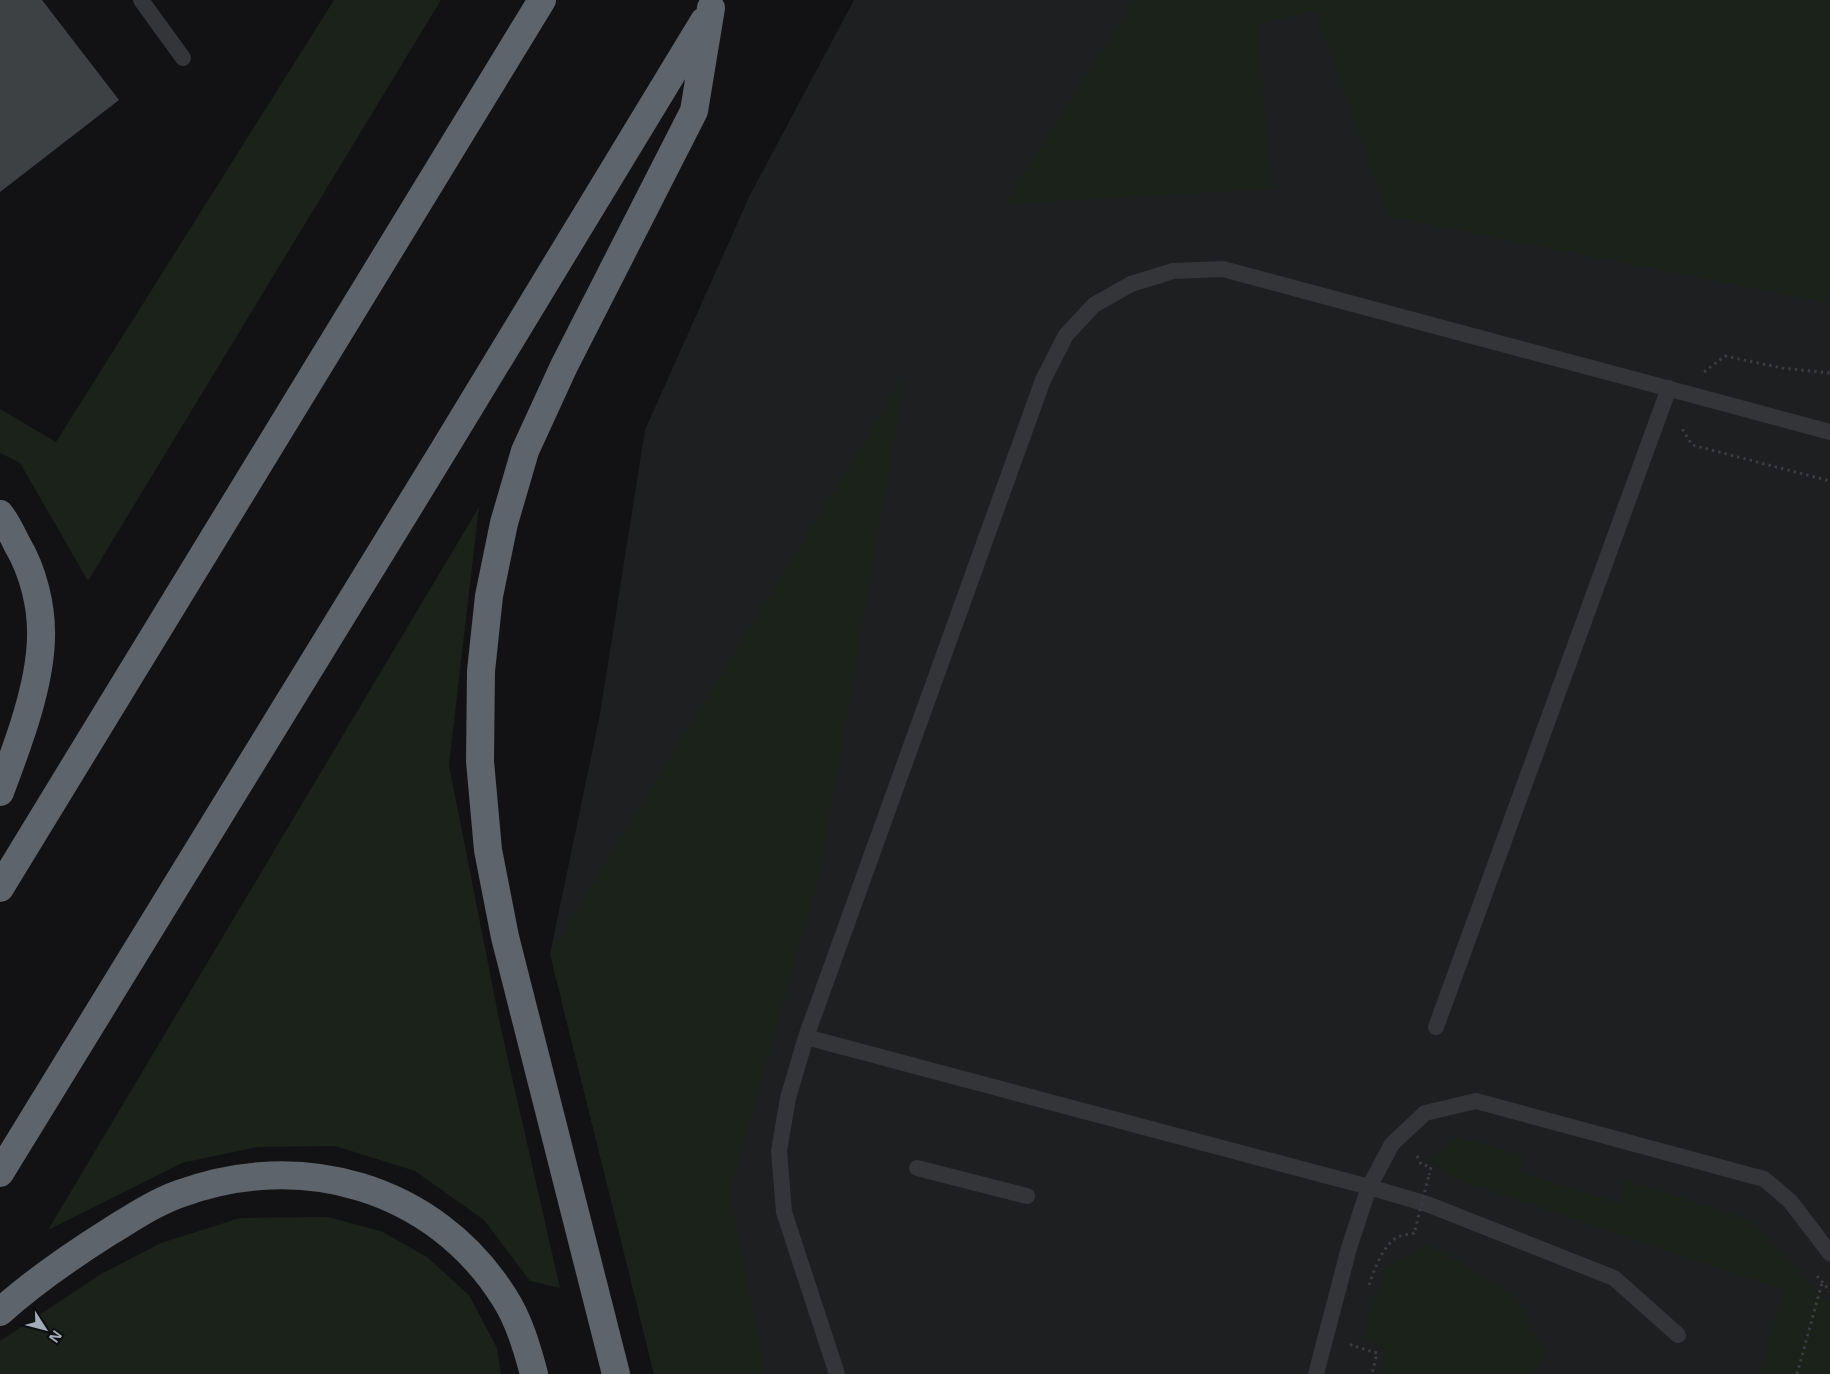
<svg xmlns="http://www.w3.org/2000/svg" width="1830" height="1374" viewBox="0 0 1830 1374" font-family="'Noto Sans',sans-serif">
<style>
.built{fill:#1e1f21}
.green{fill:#1a221a}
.building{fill:#3e4144}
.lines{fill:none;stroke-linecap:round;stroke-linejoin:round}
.path{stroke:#393c40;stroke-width:3;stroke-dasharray:2.5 4;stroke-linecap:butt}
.service{stroke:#333539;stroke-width:16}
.motorway{stroke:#5e646b;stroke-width:28}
.path-bridge{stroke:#393c40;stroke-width:3;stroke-dasharray:2.5 4;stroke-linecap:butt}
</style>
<rect width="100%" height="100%" fill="#121214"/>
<path class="built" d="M854,0H1830V1374H654L550,954L600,714L645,430L750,195Z"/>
<path class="green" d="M334,0H441L88,581L20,463L0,453V409L56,442Z
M1135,0H1830V278L1826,303L1388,216L1316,11L1258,24L1271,189L1005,204Z
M905,376L820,873L730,1192L765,1374H654L550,954Z
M479,507L449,765L500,1024L560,1288L530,1281L484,1220L415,1171L335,1146L257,1147L182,1163L48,1230Z
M1458,1137L1523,1155L1520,1172L1619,1203L1624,1179L1750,1220L1830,1305V1374H1759L1783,1290L1451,1177L1432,1160Z
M328,1217L381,1231L427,1257L469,1295L497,1348L501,1374H0V1341L101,1274L161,1243L240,1218Z
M1429,1244L1515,1296L1546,1354L1534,1374H1379L1385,1349L1363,1337L1384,1269Z"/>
<path class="building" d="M0,0H42L119,100L0,192Z"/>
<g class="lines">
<path class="path" d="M1704,372L1725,356L1782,368L1830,373
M1683,429V430L1692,445L1830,481
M1417,1156L1421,1164L1431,1167L1429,1175
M1817,1276L1830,1291
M1369,1285C1374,1271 1383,1244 1398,1237C1402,1235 1409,1234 1414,1233L1415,1230
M1352,1344L1351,1345L1377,1353L1372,1374
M1797,1374L1822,1283"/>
<path class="service" d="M141,0L183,58
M1436,1027L1669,388
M806,1037L1369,1187L1392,1144L1425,1113L1476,1101L1764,1179L1790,1201L1830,1253
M917,1168L1027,1196
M837,1374L784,1212L779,1151L788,1098L806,1037L1043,380L1066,335L1094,305L1131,284L1173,271L1223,269L1830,432
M1316,1374L1349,1248L1369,1187L1427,1204L1614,1278L1678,1335"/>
<path class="motorway" d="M0,514C7,523 12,534 17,544C33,571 42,606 41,638C40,687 17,747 0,792
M0,888L542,0
M0,1173L443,451L704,21
M0,1312C33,1282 71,1256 109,1232C132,1218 154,1203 179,1194C300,1149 434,1186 504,1297C519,1320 527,1348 534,1374
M616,1374L505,937L488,850L480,761L481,671L489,596L504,523L525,451L564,366L694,111L711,8"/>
<path class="path-bridge" d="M1415,1230L1429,1175"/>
</g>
<g transform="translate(45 1329) rotate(126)" stroke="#0d0e0f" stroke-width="4" paint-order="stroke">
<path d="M0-4L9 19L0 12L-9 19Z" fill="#a2acb6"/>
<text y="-8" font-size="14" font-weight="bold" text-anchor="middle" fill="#a2acb6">N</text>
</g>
</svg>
